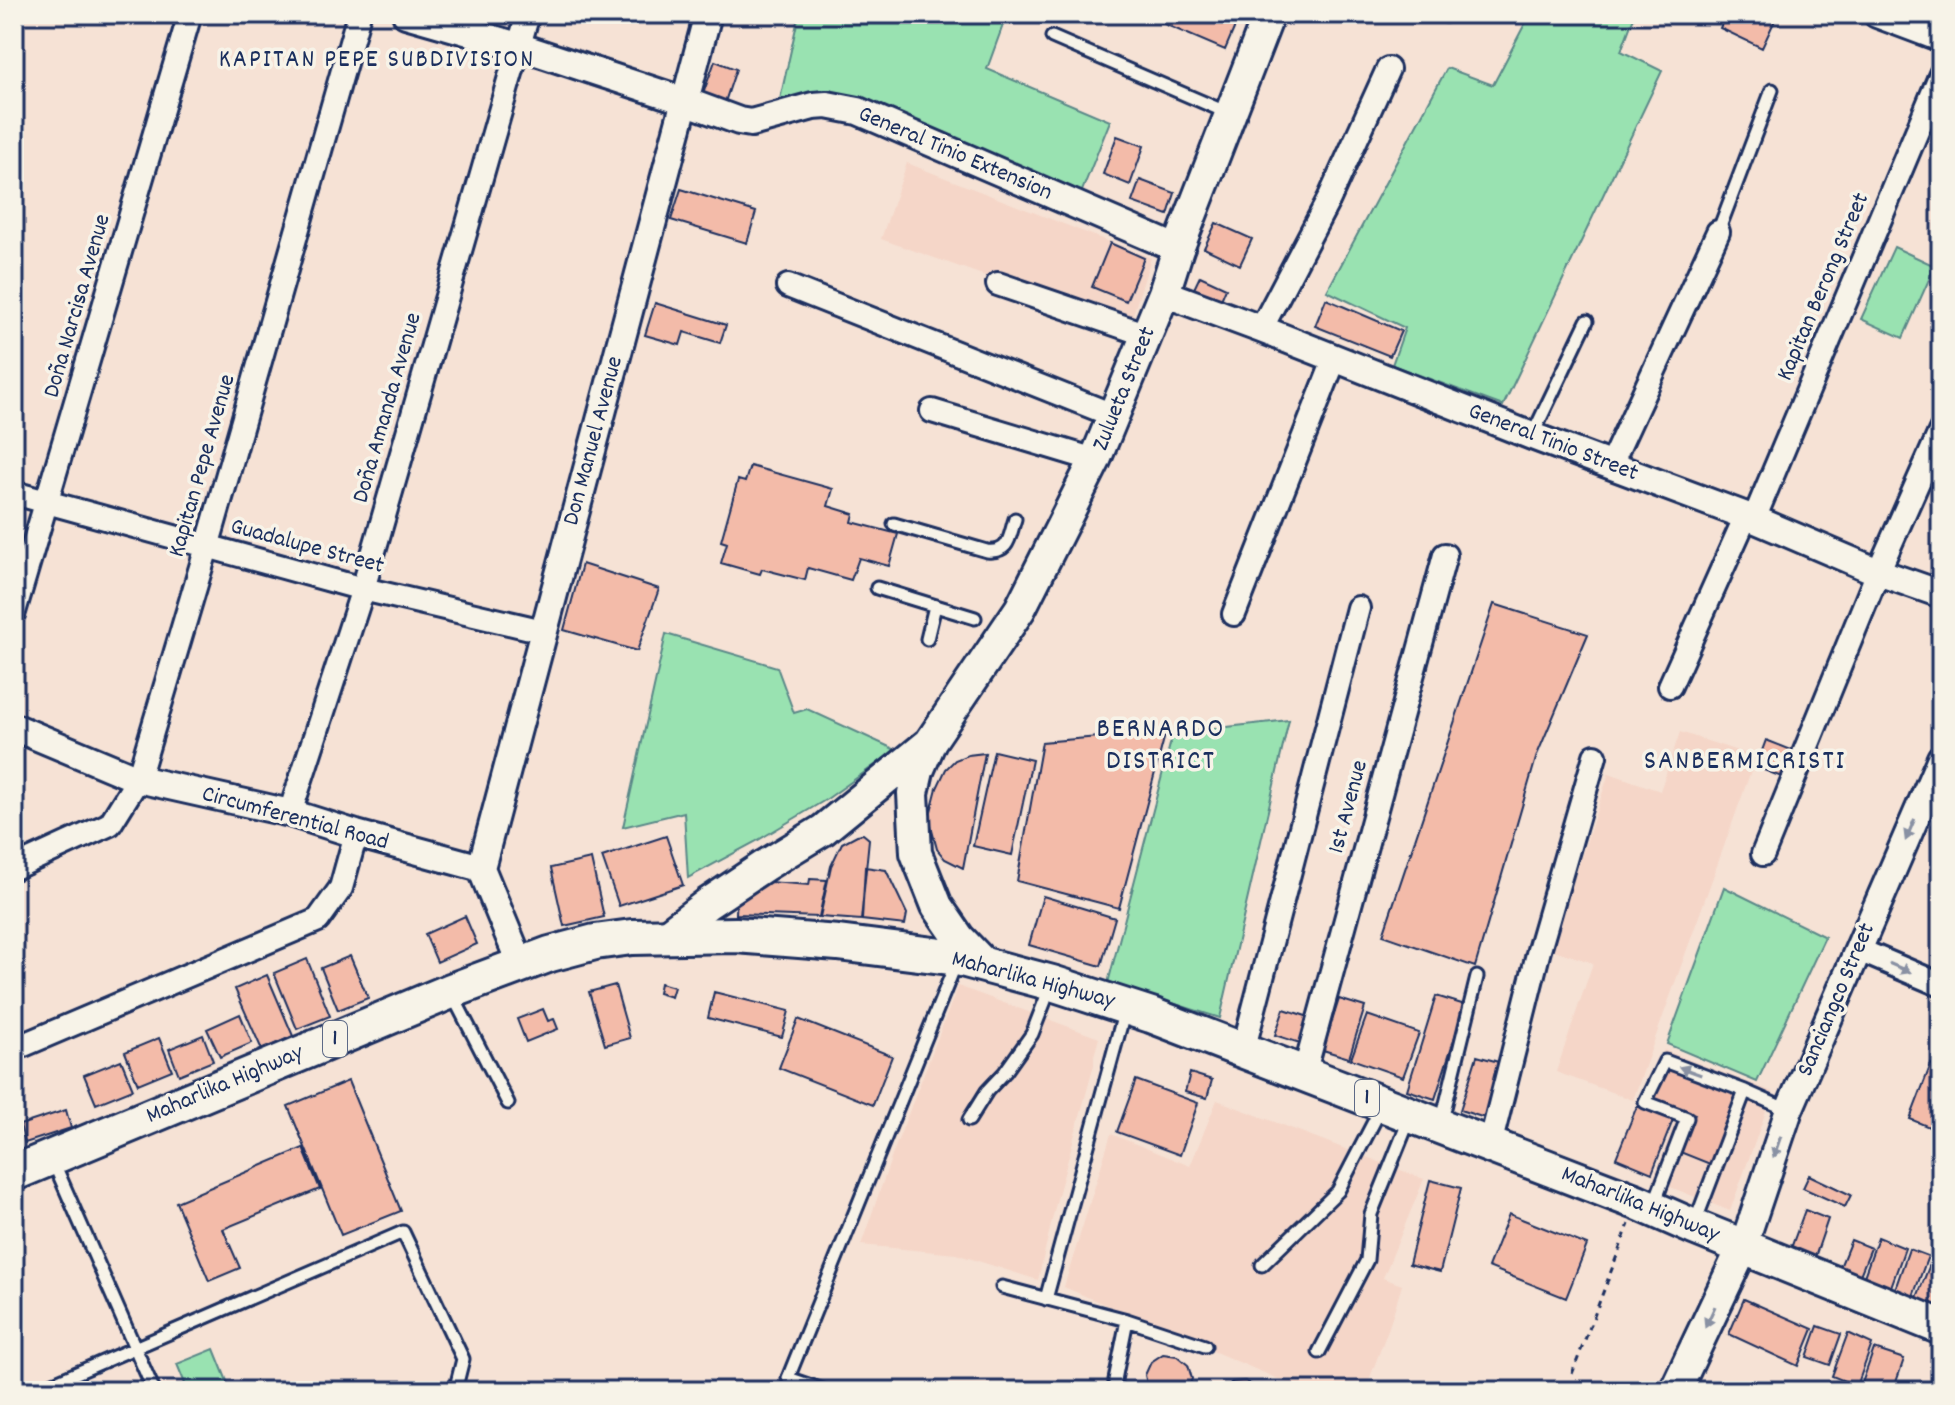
<svg xmlns="http://www.w3.org/2000/svg" width="1955" height="1405" viewBox="0 0 1955 1405" font-family="Dekko,sans-serif">
<style>
.built{fill:#f5d6c8}
.green{fill:#99e2b1;stroke:#5a8888;stroke-width:2}
.building{fill:#f3bba9;stroke:#1b2f5e;stroke-width:2}
.lines{fill:none;stroke-linecap:round;stroke-linejoin:round}
.service-casing{stroke:#1b2f5e;stroke-width:17}
.minor-casing{stroke:#1b2f5e;stroke-width:28}
.tertiary-casing{stroke:#1b2f5e;stroke-width:32}
.secondary-casing{stroke:#1b2f5e;stroke-width:36}
.primary-casing{stroke:#1b2f5e;stroke-width:40}
.path{stroke:#1b2f5e;stroke-width:3;stroke-dasharray:6 6;stroke-linecap:butt}
.service{stroke:#f7f3e8;stroke-width:11}
.minor{stroke:#f7f3e8;stroke-width:22}
.tertiary{stroke:#f7f3e8;stroke-width:26}
.secondary{stroke:#f7f3e8;stroke-width:30}
.primary{stroke:#f7f3e8;stroke-width:34}
.oneway{fill:#8991a3}
.labels{text-anchor:middle;dominant-baseline:central;stroke-width:7;stroke-linejoin:round;paint-order:stroke}
.shield{fill:#f7f3e8;stroke:#5d6a87;stroke-width:2}
.shield-label{font-size:22px;font-weight:bold;fill:#1b2f5e}
.street-label{font-size:24px;fill:#1b2f5e;stroke:#f7f3e8}
.neighbourhood-label{font-size:26px;letter-spacing:2px;fill:#1b2f5e;stroke:#f7f3e8}
.quarter-label{font-size:28px;letter-spacing:2px;fill:#1b2f5e;stroke:#f7f3e8}
</style>
<rect width="100%" height="100%" fill="#f6e2d5"/>
<filter id="ink" filterUnits="userSpaceOnUse"><feTurbulence type="fractalNoise" baseFrequency=".0125" numOctaves="2"/><feDisplacementMap in="SourceGraphic" scale="16" xChannelSelector="R" yChannelSelector="G"/><feConvolveMatrix kernelMatrix="1 2 1 2 8 2 1 2 1" color-interpolation-filters="sRGB"/></filter>
<g filter="url(#ink)">
<path class="built" d="M907,163L1151,258L1129,327L881,239Z
M1680,732L1756,757L1633,1100L1556,1072L1593,963L1551,949L1609,773L1660,791Z
M958,986L1099,1038L1094,1056V1065L1057,1199L1038,1280L956,1254L861,1245L893,1153Z
M1664,1050L1773,1092L1730,1211L1653,1180L1676,1118L1641,1103Z
M1217,1100L1424,1179L1383,1278L1402,1285L1389,1327L1365,1391H1306L1064,1287L1111,1134L1190,1166Z"/>
<path class="green" d="M799,14H1007L987,69L1110,121L1080,196L831,92L779,104Z
M1530,14H1635L1621,51L1662,71L1503,406L1392,365L1405,328L1327,291L1447,68L1493,85Z
M1894,247L1935,266L1903,338L1861,319Z
M666,634L777,667L794,713L807,709L896,750L827,799L755,842L688,878L684,812L623,827Z
M1289,720L1220,1018L1108,983L1173,733Z
M1724,887L1825,937L1757,1082L1667,1044Z
M214,1349L231,1391H188L177,1364Z"/>
<path class="building" d="M1152,14H1232L1239,17L1225,50L1150,18Z
M1726,14H1763L1775,20L1762,48L1720,28Z
M715,61L736,69L725,102L703,94Z
M1117,136L1144,146L1130,185L1103,174Z
M1140,180L1175,193L1168,215L1132,202Z
M681,189L756,212L747,243L671,220Z
M1216,223L1252,239L1240,265L1204,248Z
M1110,243L1144,258L1126,301L1092,287Z
M1200,276L1226,288L1218,307L1191,295Z
M1326,299L1401,331L1390,356L1315,326Z
M655,303L726,325L720,343L684,332L680,345L645,335Z
M750,466L833,489L828,506L854,514L852,522L898,534L889,566L859,558L851,580L808,568L805,580L762,569L760,574L721,563L727,543L721,541L738,480L745,482Z
M582,564L659,589L637,651L564,630Z
M1494,604L1588,634L1537,755L1475,967L1383,935Z
M1166,731L1119,908L1017,881L1042,742Z
M1766,740L1794,751L1784,778L1756,767Z
M994,751L1032,760L1012,855L973,846Z
M985,753L963,868L945,859L937,849L929,819L937,788L946,769L955,760L968,755Z
M863,834L869,839L861,920L820,917L831,866L842,843L857,835Z
M666,836L683,885L619,906L602,857Z
M591,859L604,917L564,926L551,868Z
M865,867L886,870L907,914L905,925L862,920Z
M810,879L827,880L819,917L736,914L737,890H755L756,881L809,885Z
M1043,896L1115,918L1101,966L1029,945Z
M465,916L477,944L437,962L425,934Z
M350,956L368,998L338,1010L321,968Z
M307,959L330,1016L297,1029L274,973Z
M267,975L293,1036L262,1050L235,989Z
M660,983L674,987L671,997L658,993Z
M615,985L630,1038L605,1045L589,992Z
M714,992L789,1011L782,1037L708,1018Z
M1436,996L1465,1005L1435,1099L1407,1090Z
M1339,999L1365,1007L1349,1058L1323,1050Z
M543,1009L548,1021L554,1019L558,1029L526,1042L517,1019Z
M1284,1009L1309,1017L1300,1043L1275,1035Z
M240,1014L252,1043L220,1057L207,1029Z
M1367,1015L1419,1033L1403,1077L1351,1059Z
M798,1019L892,1056L873,1105L779,1068Z
M203,1035L213,1061L179,1075L169,1049Z
M159,1038L172,1070L138,1084L125,1052Z
M1477,1056L1502,1063L1485,1118L1460,1110Z
M121,1060L133,1089L96,1104L84,1075Z
M1931,1064L1941,1068V1132L1910,1119Z
M1667,1065L1739,1093L1710,1164L1680,1152L1695,1114L1654,1098Z
M1190,1073L1212,1080L1207,1098L1185,1092Z
M1136,1080L1198,1103L1180,1155L1117,1132Z
M348,1081L401,1211L341,1235L288,1106Z
M1637,1106L1673,1120L1652,1173L1616,1158Z
M66,1110L71,1128L25,1143L20,1125Z
M303,1148L320,1189L223,1229L240,1268L209,1281L176,1202Z
M1809,1175L1851,1195L1845,1207L1803,1188Z
M1430,1180L1461,1188L1440,1272L1409,1264Z
M1805,1210L1828,1219L1814,1260L1790,1251Z
M1509,1214L1587,1245L1566,1298L1488,1267Z
M1941,1236V1310L1916,1300Z
M1878,1237L1905,1248L1888,1295L1861,1285Z
M1851,1240L1871,1248L1858,1280L1838,1272Z
M1909,1249L1928,1256L1912,1299L1894,1292Z
M1744,1299L1813,1329L1798,1366L1729,1334Z
M1818,1326L1841,1334L1830,1365L1807,1357Z
M1848,1333L1872,1344L1857,1386L1832,1376Z
M1874,1349L1904,1359L1893,1391H1876L1861,1386Z
M1163,1354L1177,1356L1188,1365L1192,1379L1187,1391H1150L1148,1389L1145,1375L1151,1362Z
M1245,1381L1257,1388L1259,1391H1222L1232,1382Z"/>
<g class="lines">
<g class="service-casing">
<path id="service" d="M1446,16L1447,14
M1052,37L1228,113
M1718,232L1772,90
M1532,436L1587,321
M894,524L987,551C1010,553 1009,537 1015,519
M877,588L975,618
M927,639L935,606
M453,996L508,1103
M969,1120L987,1091L1005,1072L1032,1034L1050,988
M1441,1124L1477,977
M53,1161L154,1391
M1654,1204L1687,1118L1645,1102L1665,1061L1745,1091L1788,1110
M1694,1225L1745,1091
M1262,1265L1338,1191L1381,1108
M1002,1287L1127,1320L1205,1346
M1046,1299L1125,1010
M1319,1352L1367,1260L1371,1214L1409,1120
M35,1391L403,1232L463,1359L455,1391
M826,1391L788,1378L956,963
M1115,1391V1380L1127,1320"/>
</g>
<g class="minor-casing">
<path id="minor" d="M998,284L1147,335
M788,286L1115,416
M1261,329L1329,199L1388,69
M932,411L1095,460
M1611,464L1718,232
M14,493L363,589L543,631
M1754,519L1941,74
M14,612L190,14
M1234,614L1335,358
M1670,686L1746,516
M290,813L363,589L528,14
M1763,854L1878,572L1941,430
M14,868L110,824L138,779L207,547L359,14
M1859,950L1941,985
M14,1049L318,920L341,888L356,834
M1243,1051L1358,608
M1304,1074L1445,555
M1490,1145L1539,950L1595,756"/>
</g>
<g class="tertiary-casing">
<path id="tertiary" d="M406,14L518,46L685,101L739,121L751,123L813,106L827,105L858,111L1178,249
M1877,14L1941,38
M1164,293L1261,329L1532,436L1754,519L1878,572L1941,594
M14,727L138,779L290,813L356,834L481,868L521,965
M481,868L708,14
M1743,1247L1789,1110L1941,758"/>
</g>
<g class="secondary-casing">
<path id="secondary" d="M665,936L707,904L764,866L823,830L927,745
M985,965L959,938L937,906L916,853L913,793L918,771L931,741L1020,609L1095,460L1164,293L1178,249L1269,14
M1675,1391L1743,1247"/>
</g>
<g class="primary-casing">
<path id="primary" d="M14,1173L451,991L550,954L595,942L632,937L736,935L838,943L958,958L1052,983L1151,1015L1637,1202L1694,1227L1941,1327"/>
</g>
<path class="path" d="M1572,1374L1629,1224"/>
<use href="#service" class="service"/>
<use href="#minor" class="minor"/>
<use href="#tertiary" class="tertiary"/>
<use href="#secondary" class="secondary"/>
<use href="#primary" class="primary"/>
</g>
<defs><path id="oneway-solid" d="M-6-.8H1V-3.2L6.5 0L1 3.2V.8H-6Z" transform="scale(2)"/></defs>
<g class="oneway">
<use href="#oneway-solid" transform="translate(1910 830) rotate(113)"/>
<use href="#oneway-solid" transform="translate(1900 968) rotate(23)"/>
<use href="#oneway-solid" transform="translate(1690 1071) rotate(-160)"/>
<use href="#oneway-solid" transform="translate(1777 1147) rotate(109)"/>
<use href="#oneway-solid" transform="translate(1710 1317) rotate(115)"/>
</g>
</g>
<g class="labels">
<g class="shield">
<rect x="323" y="1021" width="24" height="36" rx="6"/>
<rect x="1355" y="1080" width="24" height="36" rx="6"/>
</g>
<g class="shield-label">
<text x="335" y="1039">1</text>
<text x="1367" y="1098">1</text>
</g>
<g class="street-label">
<text transform="translate(955 154) rotate(23)">General Tinio Extension</text>
<text transform="translate(1824 287) rotate(-67)">Kapitan Berong Street</text>
<text transform="translate(78 306) rotate(-74)">Doña Narcisa Avenue</text>
<text transform="translate(1125 389) rotate(-68)">Zulueta Street</text>
<text transform="translate(388 408) rotate(-74)">Doña Amanda Avenue</text>
<text transform="translate(594 441) rotate(-75)">Don Manuel Avenue</text>
<text transform="translate(1553 443) rotate(21)">General Tinio Street</text>
<text transform="translate(203 466) rotate(-74)">Kapitan Pepe Avenue</text>
<text transform="translate(307 547) rotate(15)">Guadalupe Street</text>
<text transform="translate(1349 807) rotate(-75)">1st Avenue</text>
<text transform="translate(295 819) rotate(15)">Circumferential Road</text>
<text transform="translate(1033 981) rotate(15)">Maharlika Highway</text>
<text transform="translate(1837 1000) rotate(-67)">Sanciangco Street</text>
<text transform="translate(225 1085) rotate(-23)">Maharlika Highway</text>
<text transform="translate(1640 1205) rotate(22)">Maharlika Highway</text>
</g>
<g class="neighbourhood-label">
<text x="377" y="60">KAPITAN PEPE SUBDIVISION</text>
</g>
<g class="quarter-label">
<text x="1161" y="731">BERNARDO<tspan x="1161" dy="32">DISTRICT</tspan></text>
<text x="1745" y="763">SANBERMICRISTI</text>
</g>
</g>
<rect width="1955" height="1405" fill="none" stroke="#f7f3e8" stroke-width="48"/>
<rect x="24" y="24" width="1907" height="1357" fill="none" stroke="#1b2f5e" stroke-width="3" filter="url(#ink)"/>
</svg>
